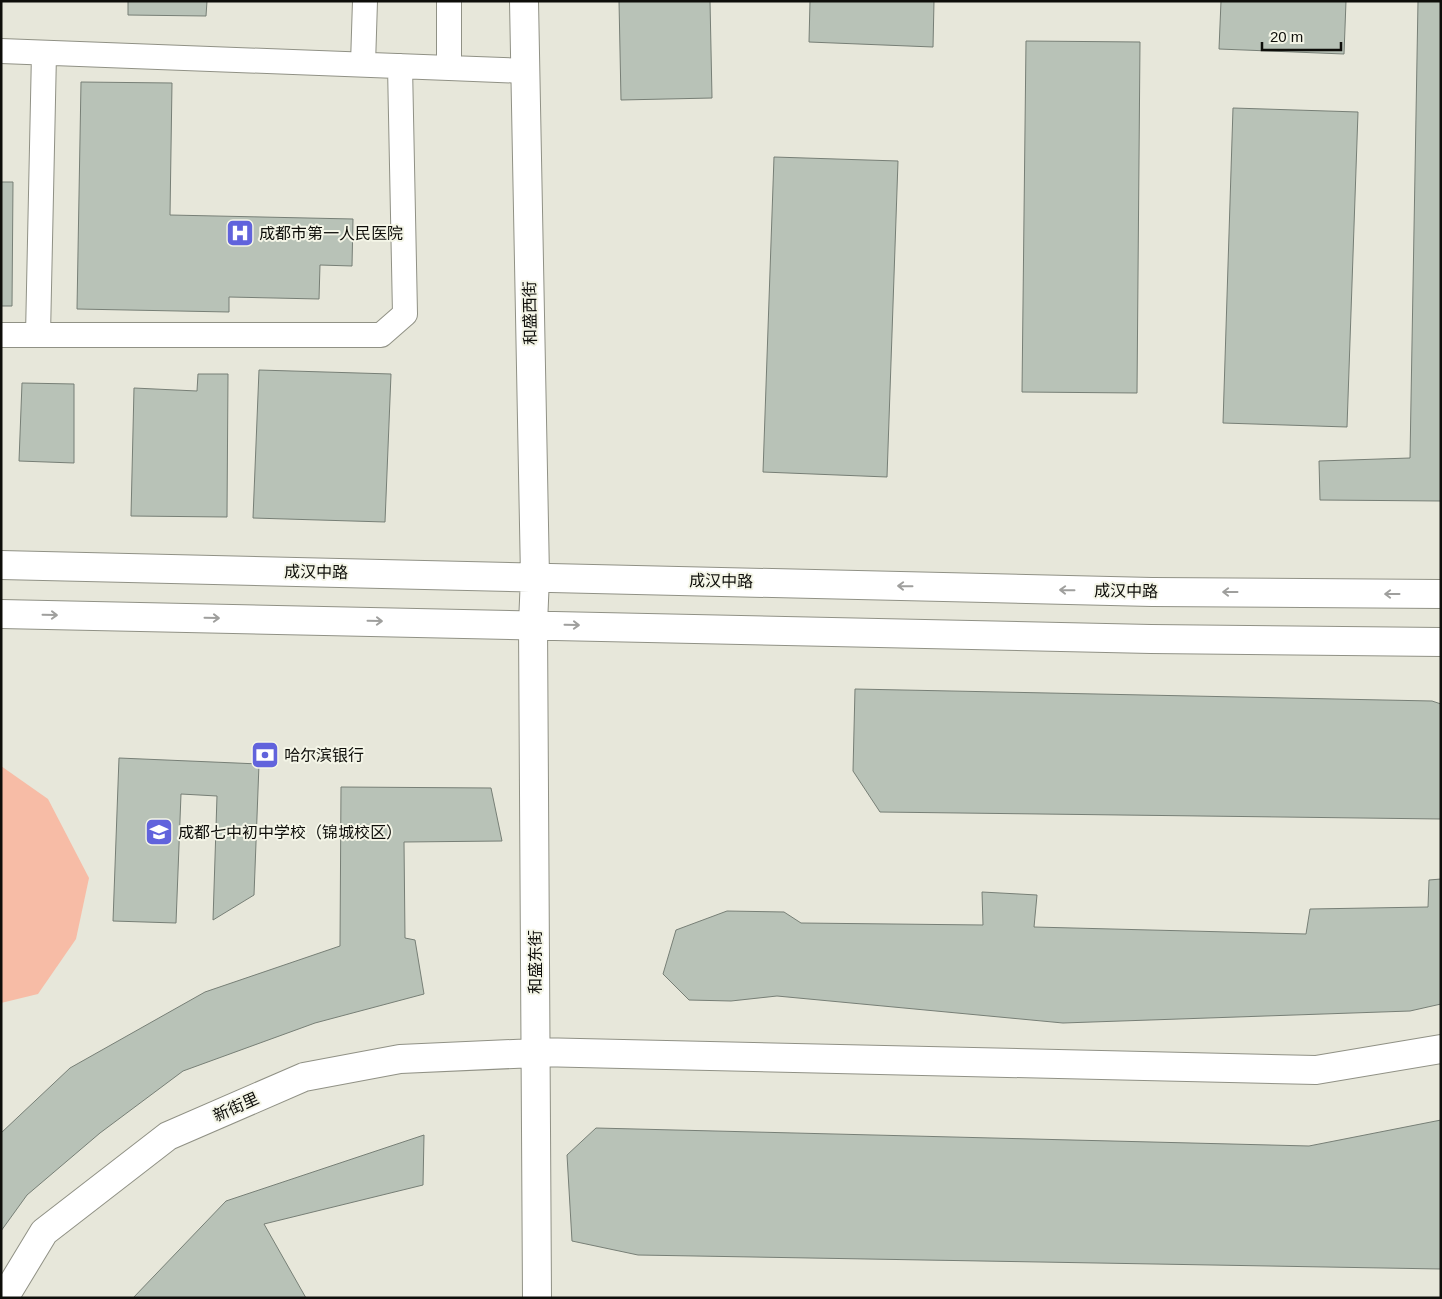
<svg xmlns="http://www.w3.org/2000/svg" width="1442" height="1299" viewBox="0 0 1442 1299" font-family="Arial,'Noto Sans SC',sans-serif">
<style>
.green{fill:#f7bca6}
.building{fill:#b8c2b7;stroke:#777f76}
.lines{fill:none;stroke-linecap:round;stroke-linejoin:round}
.street-casing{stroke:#909185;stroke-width:26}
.secondary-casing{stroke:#909185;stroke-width:30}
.street{stroke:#fff;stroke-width:24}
.secondary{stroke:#fff;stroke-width:28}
.oneway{stroke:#9f9f9d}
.labels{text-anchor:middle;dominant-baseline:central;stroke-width:4;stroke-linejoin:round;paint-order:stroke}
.poi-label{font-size:16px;fill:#0e0e0a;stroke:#f4f5e7;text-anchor:start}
.street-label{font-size:16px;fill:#0e0e0a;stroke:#f4f5e7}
</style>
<rect width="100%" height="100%" fill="#e7e7da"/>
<path class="green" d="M1,766L48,799L89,878L76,939L38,994L1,1003Z"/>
<path class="building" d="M128,1H207L206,16L128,15Z
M619,1H710L712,98L621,100Z
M810,1H934L933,47L809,42Z
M1221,1H1346L1344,54L1219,49Z
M1418,1H1441V501L1320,500L1319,461L1410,458Z
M1026,41L1140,42L1137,393L1022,392Z
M81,82L172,83L170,215L353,219L352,266L320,265L319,299L229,297V312L77,309Z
M1233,108L1358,112L1347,427L1223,423Z
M774,157L898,161L887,477L763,472Z
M1,182H13L12,306H1Z
M259,370L391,374L385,522L253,518Z
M198,374H228L227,517L131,516L134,388L197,391Z
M22,383L74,384V463L19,461Z
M855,689L1432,701L1441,704V819L880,812L853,771Z
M119,758L259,764L254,895L213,920L217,796L181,794L176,923L113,921Z
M341,787L491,788L502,841L404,842L405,938L415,940L424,994L315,1023L183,1071L100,1133L27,1195L1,1231V1133L70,1068L205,992L340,946Z
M1441,879V1004L1410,1011L1063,1023L777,996L731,1001L689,1000L663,974L676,930L727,911L784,912L801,923L983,925L982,892L1037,895L1034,927L1306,934L1310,909L1428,907L1429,880Z
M1441,1120V1269L638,1255L572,1241L567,1155L596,1128L1309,1146Z
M424,1135L423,1185L264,1224L306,1298H133L226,1201Z"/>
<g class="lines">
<g class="street-casing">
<path id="street" d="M449,1V68L526,71
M1,51L449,68
M363,64L365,1
M1,335H381L405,314L400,66
M38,335L44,53"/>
</g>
<g class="secondary-casing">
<path id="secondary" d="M524,1L535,577L533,624L537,1298
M1,565L1152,592L1441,594
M1,614L1151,639L1441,642
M536,1052L1316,1070L1441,1049
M4,1298L44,1232L168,1136L304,1077L400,1059L535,1053"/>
</g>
<use href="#street" class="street"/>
<use href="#secondary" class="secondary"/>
</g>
<defs><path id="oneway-shaft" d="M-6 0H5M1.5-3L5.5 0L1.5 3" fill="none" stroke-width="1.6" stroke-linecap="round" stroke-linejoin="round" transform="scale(1.25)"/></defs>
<g class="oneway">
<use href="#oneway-shaft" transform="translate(905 586) rotate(-179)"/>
<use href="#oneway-shaft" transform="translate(1067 590) rotate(-179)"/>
<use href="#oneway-shaft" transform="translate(1230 592) rotate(-180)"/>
<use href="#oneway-shaft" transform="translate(1392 594) rotate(-180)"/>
<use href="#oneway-shaft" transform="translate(50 615) rotate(1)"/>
<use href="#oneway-shaft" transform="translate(212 618) rotate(1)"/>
<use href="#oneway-shaft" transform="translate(375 621) rotate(1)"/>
<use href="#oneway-shaft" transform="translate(572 625) rotate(1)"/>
</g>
<defs>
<g id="hospital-square" transform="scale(1.4375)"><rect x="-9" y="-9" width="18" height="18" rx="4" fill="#6163dc" stroke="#f4f5e7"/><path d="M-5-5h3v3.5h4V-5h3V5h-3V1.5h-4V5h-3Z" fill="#fff"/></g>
<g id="bank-square" transform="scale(1.4375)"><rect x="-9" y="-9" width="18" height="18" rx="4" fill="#6163dc" stroke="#f4f5e7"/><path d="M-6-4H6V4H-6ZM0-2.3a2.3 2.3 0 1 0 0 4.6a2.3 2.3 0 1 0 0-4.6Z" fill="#fff"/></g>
<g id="school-square" transform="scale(1.4375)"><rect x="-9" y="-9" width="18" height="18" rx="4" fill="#6163dc" stroke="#f4f5e7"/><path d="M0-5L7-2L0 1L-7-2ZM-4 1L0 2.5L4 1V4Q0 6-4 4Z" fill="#fff"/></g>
</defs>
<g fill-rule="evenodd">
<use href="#hospital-square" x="240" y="233"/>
<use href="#bank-square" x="265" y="755"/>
<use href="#school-square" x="159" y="832"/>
</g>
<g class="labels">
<g class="poi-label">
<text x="259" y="233">成都市第一人民医院</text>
<text x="284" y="755">哈尔滨银行</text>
<text x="178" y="832">成都七中初中学校（锦城校区）</text>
</g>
<g class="street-label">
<text transform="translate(530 313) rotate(-91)">和盛西街</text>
<text transform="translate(316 572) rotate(1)">成汉中路</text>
<text transform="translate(721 581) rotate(1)">成汉中路</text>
<text transform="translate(1126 591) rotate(1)">成汉中路</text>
<text transform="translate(535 962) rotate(-90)">和盛东街</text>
<text transform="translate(236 1107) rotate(-24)">新街里</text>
</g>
</g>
<rect width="1442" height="1299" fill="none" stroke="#0e0e0a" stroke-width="5"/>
<path d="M1262 42v8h79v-8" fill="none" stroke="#0e0e0a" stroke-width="2.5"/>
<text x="1270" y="42" font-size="15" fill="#0e0e0a" stroke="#f4f5e7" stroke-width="4" paint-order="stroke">20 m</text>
</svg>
